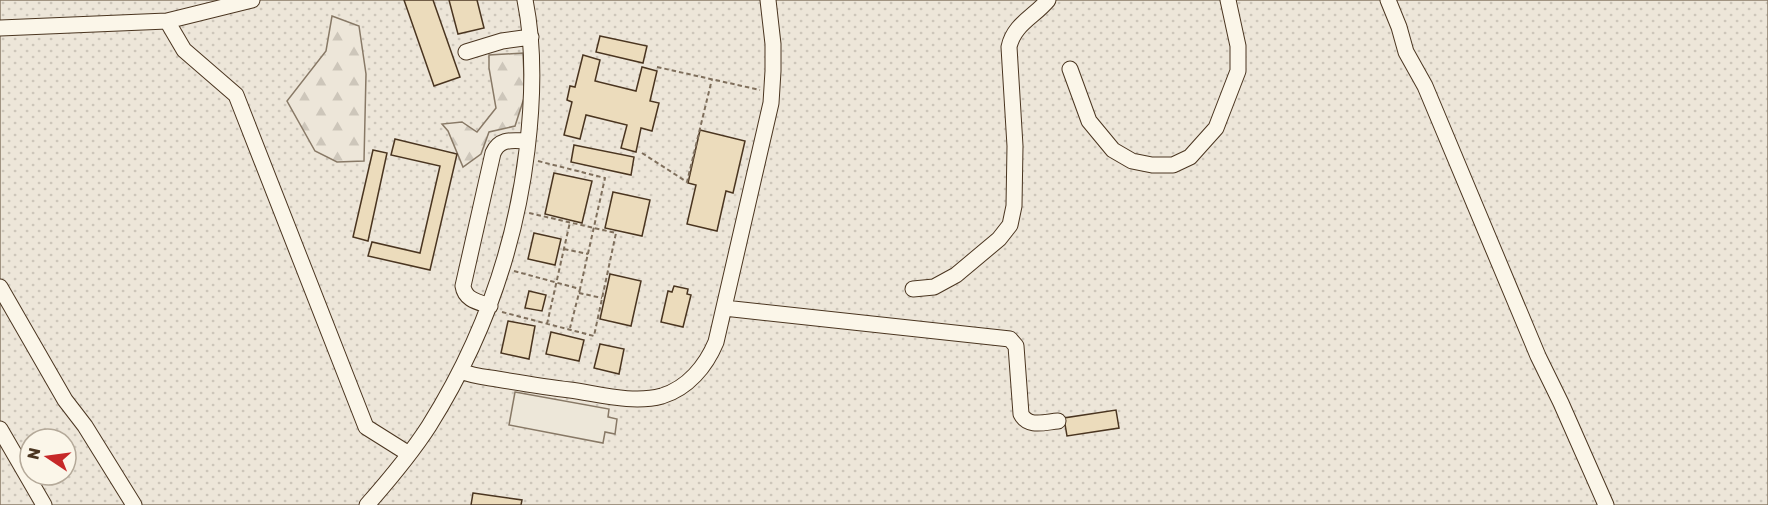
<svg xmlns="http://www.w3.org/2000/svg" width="1768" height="505" viewBox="0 0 1768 505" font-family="Rubik,sans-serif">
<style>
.grass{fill:url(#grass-dots);stroke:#887966;stroke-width:1.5;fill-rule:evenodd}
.forest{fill:url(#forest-firs);stroke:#887966;stroke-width:1.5}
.parking{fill:#ede7d9;stroke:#887966;stroke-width:1.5}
.building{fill:#ecdcbc;stroke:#4a3520;stroke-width:1.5}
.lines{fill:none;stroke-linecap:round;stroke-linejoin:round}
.minor-casing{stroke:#4a3520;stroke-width:17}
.path{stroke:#7f6f5c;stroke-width:2;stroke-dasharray:4.5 3;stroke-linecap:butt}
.minor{stroke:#fbf6e9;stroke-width:15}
</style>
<defs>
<pattern id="grass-dots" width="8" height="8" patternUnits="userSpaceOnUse" patternTransform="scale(1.5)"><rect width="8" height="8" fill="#ede6d9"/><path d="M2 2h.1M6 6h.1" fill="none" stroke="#cdc6ba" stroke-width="1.8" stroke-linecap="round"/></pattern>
<pattern id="forest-firs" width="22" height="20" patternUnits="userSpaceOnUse" patternTransform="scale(1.5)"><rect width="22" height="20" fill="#ede6d9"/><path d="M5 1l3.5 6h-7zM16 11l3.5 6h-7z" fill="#cdc6ba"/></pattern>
</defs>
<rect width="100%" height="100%" fill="#fbf6e9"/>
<path class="grass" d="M0,0H1768V505H0ZM30,439H66V475H30Z"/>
<path class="forest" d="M332,16L359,26L366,74L364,161L337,162L315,151L287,101L326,51Z
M523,53L525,95L515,126L489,132L481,154L463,167L448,131L442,124L462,122L477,132L496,108L489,68V55Z"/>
<path class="parking" d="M515,392L609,409L608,417L617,419L615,434L605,432L603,443L509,425Z"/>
<path class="building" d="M404,0H433L460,77L434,86Z
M449,0H477L484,28L458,34Z
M600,36L647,46L643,63L596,52Z
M583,55L600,60L595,81L636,91L642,67L657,71L650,101L659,103L652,131L641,128L636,152L621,148L627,125L586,115L580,139L564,135L572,102L567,100L570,86L575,87Z
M700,130L745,141L733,193L726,191L717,231L687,224L696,185L688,183Z
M395,139L457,154L430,270L368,256L372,242L420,253L440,166L391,155Z
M574,145L634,157L631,175L571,162Z
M373,150L387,153L368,241L353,237Z
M554,173L592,181L582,223L545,214Z
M613,192L650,200L642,236L605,228Z
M534,233L561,239L555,265L528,259Z
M610,274L641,281L631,326L600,319Z
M674,286L688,289L687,294L691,295L683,327L661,322L668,291L672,292Z
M529,291L546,295L542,311L525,308Z
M508,321L535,326L529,359L501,353Z
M551,332L584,340L579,361L546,354Z
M600,344L624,349L619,374L594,368Z
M1116,410L1119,428L1067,436L1064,418Z
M473,493L522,500L521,505H471Z"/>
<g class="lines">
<g class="minor-casing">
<path id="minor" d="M1388,0L1399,27L1406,52L1425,86L1538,356L1561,403L1606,505
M167,21L184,50L236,95L366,427L409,454
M0,28L167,21L252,0
M466,52L502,41L531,37
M1070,69L1089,121L1113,150L1132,161L1152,165H1173L1190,157L1216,128L1238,71V46L1228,0
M0,287L65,400L85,426L134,505
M913,289L934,287L956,275L999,239L1010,225L1014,206L1015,146L1009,47C1014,24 1034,17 1048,0
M490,306C478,302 465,300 463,286L493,153C500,137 514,141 528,141
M724,308L1010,339L1016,346L1021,414C1028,428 1045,422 1058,421
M461,371C472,376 484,377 497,379C521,383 545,387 570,390C599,394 633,404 662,396C688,388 706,366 716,342L771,103L773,71V44L768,0
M0,429L44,505
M367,505C389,480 411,454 429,426C483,340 515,250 527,150C533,100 535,49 525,0"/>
</g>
<path class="path" d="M657,67L760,90
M642,153L687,182L712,79
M538,161L605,178L580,289
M564,249L588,254
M514,271L580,289L570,328
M579,293L602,298
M502,312L594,336L616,233L529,213
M547,324L570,222"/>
<use href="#minor" class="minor"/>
</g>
<g transform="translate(48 457) rotate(283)"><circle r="28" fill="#fbf6e9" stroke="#b4a999" stroke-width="1.5"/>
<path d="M0-4.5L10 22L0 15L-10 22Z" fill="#c62828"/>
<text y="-9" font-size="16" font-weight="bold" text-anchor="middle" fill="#4a3520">N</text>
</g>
</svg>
